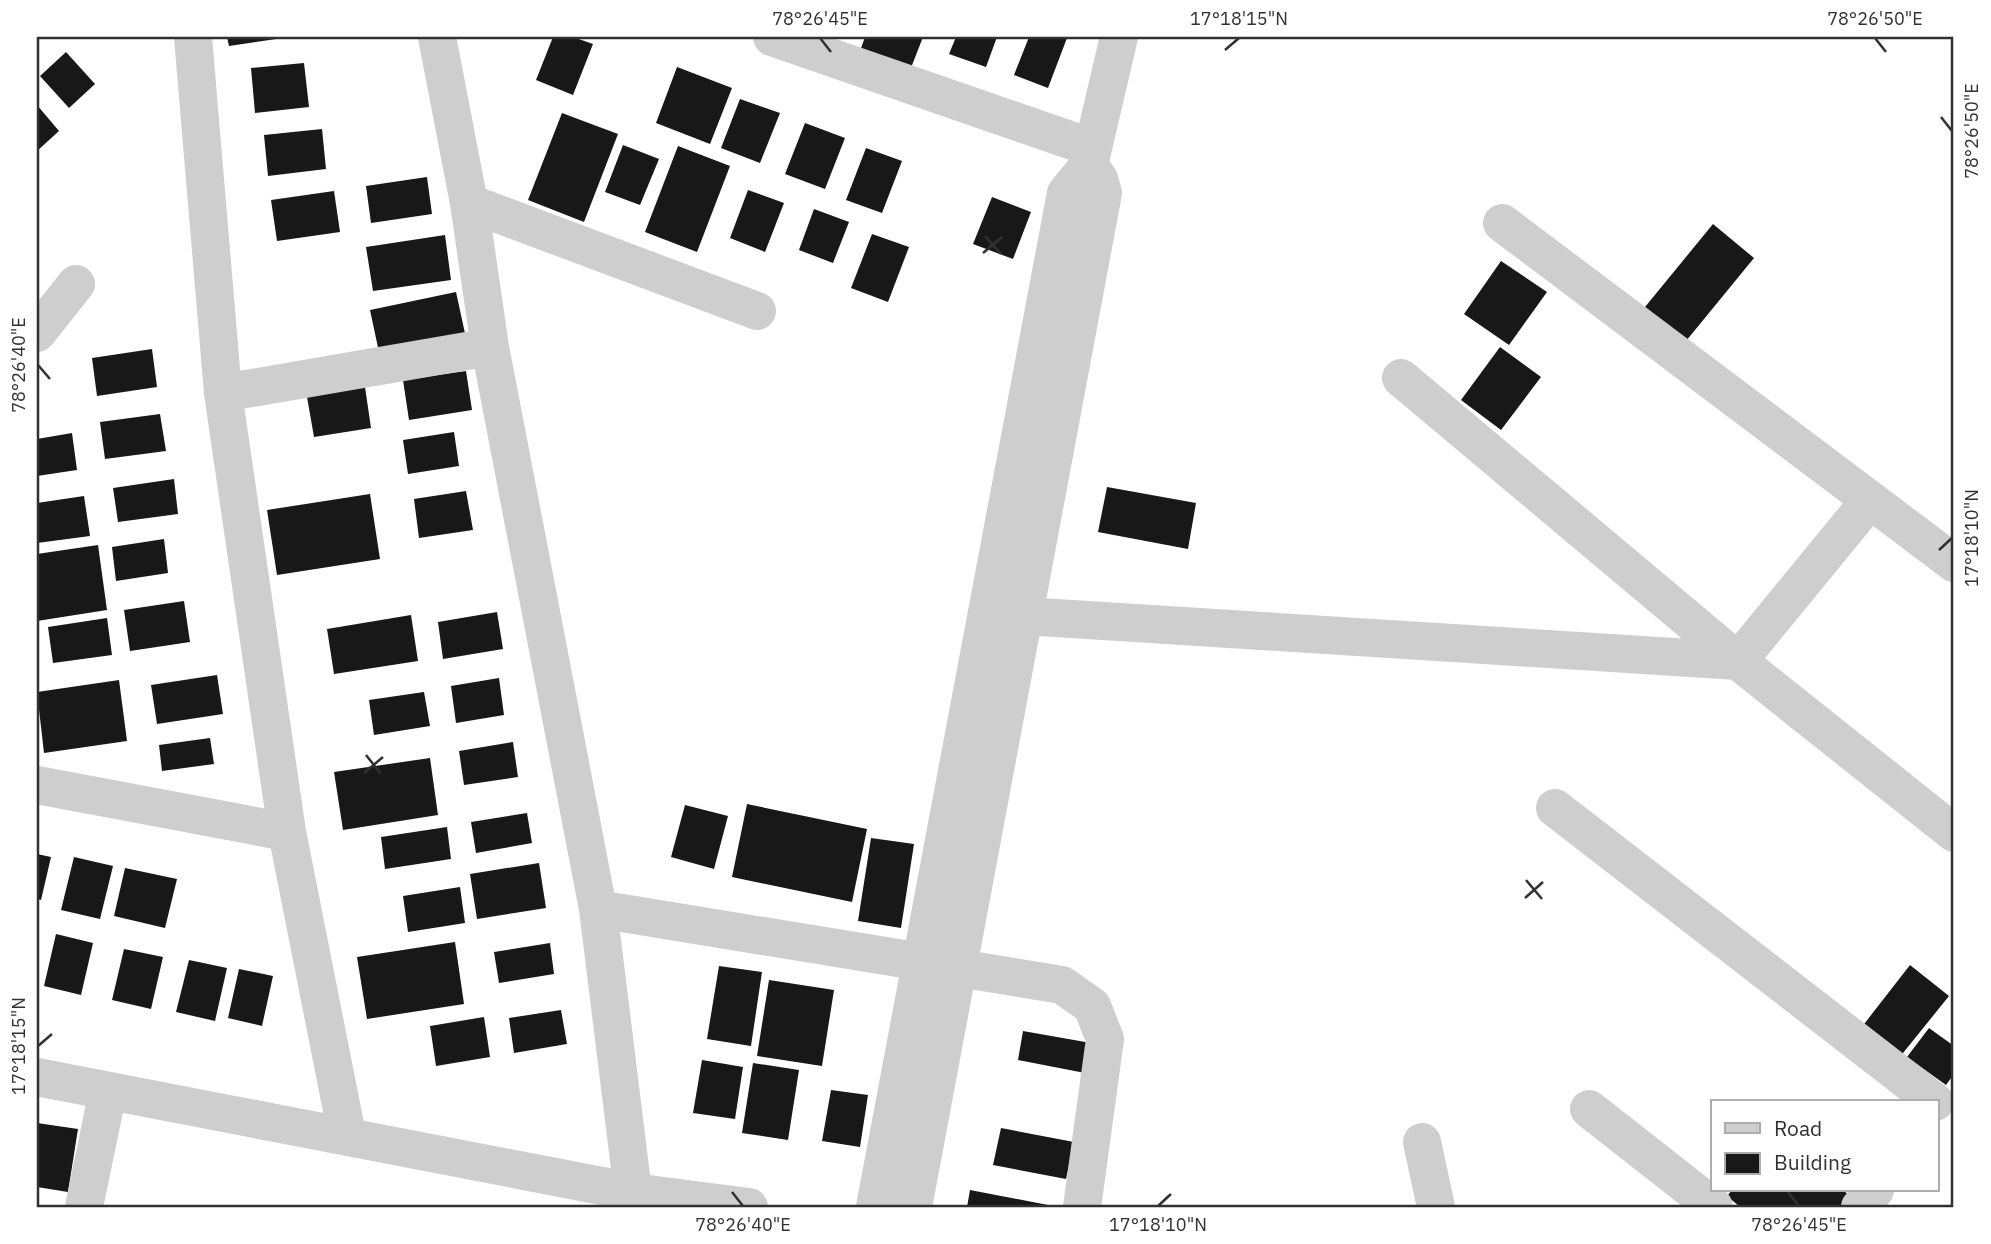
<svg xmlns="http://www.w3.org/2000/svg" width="1991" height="1244" viewBox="0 0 1991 1244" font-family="'IBM Plex Sans',sans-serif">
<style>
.building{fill:#181818}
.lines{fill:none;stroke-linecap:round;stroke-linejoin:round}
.minor{stroke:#cecece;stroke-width:38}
.ticks{fill:none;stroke:#313131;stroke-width:2.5}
.neatline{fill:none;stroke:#313131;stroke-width:2.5}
.ticks-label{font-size:18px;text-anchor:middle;fill:#313131}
</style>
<rect width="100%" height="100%" fill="#fff"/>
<path class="building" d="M227,37H282L283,38L229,46Z
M553,37H573L593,44L573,95L536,80Z
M865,37H923L909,73L859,54Z
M956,37H997L986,67L949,54Z
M1029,37L1067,38L1048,88L1014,75Z
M66,52L95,84L69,108L40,76Z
M304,63L309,107L255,113L251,68Z
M677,67L732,88L710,144L656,123Z
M740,99L780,113L760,163L721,148Z
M37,105L59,131L37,151Z
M562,113L618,134L584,222L528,200Z
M805,123L845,138L825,189L785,174Z
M322,129L326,169L268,176L264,135Z
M623,145L659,159L640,205L605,192Z
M678,146L730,166L697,252L645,232Z
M866,148L902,161L882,213L846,200Z
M427,177L432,214L371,223L366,186Z
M748,190L784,203L765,252L730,238Z
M334,191L340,232L277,241L271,200Z
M992,197L1031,212L1013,259L973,244Z
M814,209L849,222L833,263L799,250Z
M1713,224L1754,258L1686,341L1645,307Z
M872,234L909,247L888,302L851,288Z
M445,235L451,280L373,291L366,247Z
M1501,261L1547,292L1509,345L1464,314Z
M456,292L466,338L380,357L370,310Z
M1500,347L1541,377L1501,430L1461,400Z
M152,349L157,387L97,396L92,358Z
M466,371L472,410L409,420L403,380Z
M365,387L371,428L314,437L307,397Z
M160,414L166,451L105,459L100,422Z
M454,432L459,466L408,474L403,440Z
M72,433L77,470L37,476V439Z
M174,479L178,514L118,522L113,488Z
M1107,487L1196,503L1188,549L1098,532Z
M466,491L473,530L419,538L414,499Z
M370,494L380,559L277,575L267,510Z
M84,496L90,536L37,543V503Z
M164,539L168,573L116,581L112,547Z
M98,545L107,610L37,621V554Z
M184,601L190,642L130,651L124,610Z
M497,612L503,649L443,659L438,622Z
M411,615L418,661L334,674L327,629Z
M107,618L112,655L53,663L48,627Z
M217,675L223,714L157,724L151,685Z
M499,678L504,715L456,723L451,686Z
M119,680L127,741L44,753L37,692Z
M424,692L430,726L374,735L369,700Z
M210,738L214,764L162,771L159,745Z
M513,742L518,777L464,785L459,751Z
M430,758L438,815L343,830L334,772Z
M747,804L867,829L852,902L732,877Z
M685,805L728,816L714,869L671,857Z
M527,813L532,843L476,853L471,822Z
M447,827L451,859L385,869L381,837Z
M871,838L914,844L901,928L858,921Z
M37,854L51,857L41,900L37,899Z
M74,857L113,866L100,919L61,910Z
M539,863L546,908L477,919L470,874Z
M125,868L177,879L165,928L114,916Z
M460,887L465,923L408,932L403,896Z
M56,934L93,943L81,995L44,986Z
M455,942L464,1004L367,1019L357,957Z
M550,943L554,974L499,983L494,952Z
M124,949L163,957L151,1009L112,1000Z
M189,960L227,968L215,1021L176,1012Z
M1910,965L1949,996L1899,1058L1861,1028Z
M719,966L762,972L751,1046L707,1039Z
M239,969L273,976L262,1026L228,1018Z
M769,980L834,990L822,1066L757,1056Z
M561,1010L567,1044L514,1053L509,1018Z
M484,1017L490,1057L436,1066L430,1026Z
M1929,1028L1954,1046V1074L1946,1085L1907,1057Z
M1023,1031L1091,1043L1085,1073L1018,1060Z
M702,1060L743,1067L735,1119L693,1113Z
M753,1063L799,1070L788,1140L742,1133Z
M831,1090L868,1095L860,1147L822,1141Z
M37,1123L78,1129L68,1192L37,1187Z
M1001,1128L1074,1142L1066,1179L993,1165Z
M970,1190L1053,1206V1207H967Z
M1732,1190H1843L1851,1197L1843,1207H1740L1727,1196Z"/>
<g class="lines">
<path class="minor" d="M193,37L223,393L287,832L347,1135
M437,37L469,203L490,347L598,909L633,1192
M772,37L1093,148
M469,203L757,311
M1502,223L1954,563
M37,333L76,284
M1401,378L1738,661L1954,833
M223,393L490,347
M1024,616L1738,661L1870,500
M37,785L287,832
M1555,808L1935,1102
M598,909L1062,985L1092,1006L1105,1039L1082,1207
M37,1077L633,1192L749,1207
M1589,1109L1714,1207
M1422,1142L1436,1207
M84,1207L108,1091
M875,1207L1066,193L1089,165L1119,37
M913,1207L1103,193L1099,179L1089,165
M1860,1207L1875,1190"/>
</g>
<path class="ticks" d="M820,38L831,52M1875,38L1886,52M1225,50L1239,38M1941,117L1952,131M985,236L1001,254M983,253L1002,237M38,365L50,379M1939,550L1952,538M366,755L381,774M364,773L383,757M1526,880L1542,899M1525,898L1543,882M38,1046L52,1034M732,1192L743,1206M1788,1192L1799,1206M1158,1206L1171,1194"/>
<rect width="1991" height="1244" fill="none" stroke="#ffffff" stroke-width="77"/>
<rect x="1711" y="1100" width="228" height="91" fill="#ffffff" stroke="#adadad" stroke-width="2"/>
<rect x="1725" y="1123" width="35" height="10" fill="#cecece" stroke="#adadad" stroke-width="2"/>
<text x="1774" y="1136" font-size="21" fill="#313131">Road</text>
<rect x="1725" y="1153" width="35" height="21" fill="#181818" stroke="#adadad" stroke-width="2"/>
<text x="1774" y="1170" font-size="21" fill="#313131">Building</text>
<rect x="38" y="38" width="1914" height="1168" class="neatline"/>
<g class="ticks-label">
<text x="820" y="25">78°26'45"E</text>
<text x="1239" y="25">17°18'15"N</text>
<text x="1875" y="25">78°26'50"E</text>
<text transform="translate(1972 131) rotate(-90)" y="6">78°26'50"E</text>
<text transform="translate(19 365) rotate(-90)" y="6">78°26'40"E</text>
<text transform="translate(1972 538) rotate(-90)" y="6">17°18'10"N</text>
<text transform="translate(19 1046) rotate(-90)" y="6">17°18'15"N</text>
<text x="743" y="1231">78°26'40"E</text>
<text x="1158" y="1231">17°18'10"N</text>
<text x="1799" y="1231">78°26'45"E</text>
</g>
</svg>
